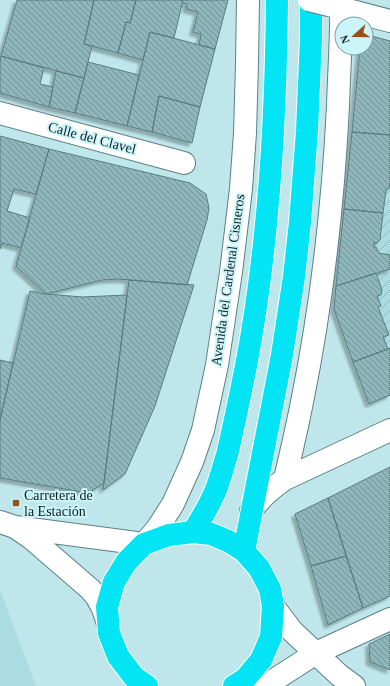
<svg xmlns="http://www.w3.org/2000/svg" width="390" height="686" viewBox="0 0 390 686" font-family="Georgia,serif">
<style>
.built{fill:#abdce1}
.industrial{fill:url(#industrial-furrows)}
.building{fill:url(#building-back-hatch);stroke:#587d81;filter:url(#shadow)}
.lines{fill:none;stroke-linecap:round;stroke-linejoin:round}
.minor-casing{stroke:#5c8184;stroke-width:24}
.highway-casing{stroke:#fff;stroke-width:24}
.minor{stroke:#fff;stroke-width:22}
.highway{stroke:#03e4f4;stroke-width:22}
.minor-bridge-casing{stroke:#5c8184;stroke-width:24;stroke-linecap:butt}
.minor-bridge{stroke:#fff;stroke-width:22}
.poi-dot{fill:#955221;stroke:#ccf5f9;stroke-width:1.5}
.labels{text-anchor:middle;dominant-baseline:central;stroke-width:4;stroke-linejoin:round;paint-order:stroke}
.street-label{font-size:14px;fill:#0f1e20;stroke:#ccf5f9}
.poi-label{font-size:14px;fill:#0f1e20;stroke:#ccf5f9;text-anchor:start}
</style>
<defs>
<pattern id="industrial-furrows" width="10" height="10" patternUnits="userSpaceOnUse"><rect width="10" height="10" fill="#abdce1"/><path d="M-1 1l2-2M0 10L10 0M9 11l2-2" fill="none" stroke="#92bcc1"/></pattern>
<pattern id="building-back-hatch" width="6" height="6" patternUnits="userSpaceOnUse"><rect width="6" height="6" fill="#8fb6ba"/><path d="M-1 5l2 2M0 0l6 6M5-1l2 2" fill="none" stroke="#739397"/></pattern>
<filter id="shadow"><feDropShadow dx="-3.5" dy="3.5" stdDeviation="1" flood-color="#0004"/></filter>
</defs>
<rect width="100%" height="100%" fill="#bfe7eb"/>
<path class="built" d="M0,590L36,686H0Z"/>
<path class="industrial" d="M390,182V255L379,253L376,247H374V242L377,243L380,240L386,189H389Z
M390,269V348L388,349L383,337L378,307L381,306L377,296L381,295L382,290L376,273Z"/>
<path class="building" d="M17,0H94L84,44L92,46L84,78L1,56Z
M94,0H136L130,23L126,22L118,53L84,44Z
M136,0H183L174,38L150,32L143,60L118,53L126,22L130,23Z
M183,0H228L215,49L199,45L201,34L193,32L198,12L186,9L187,4L182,3Z
M150,32L215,49L200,107L159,96L152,132L127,126Z
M368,35L390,41V135L352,132L360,48H366V36Z
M1,56L44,68L40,84L53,87L49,107L0,93V62Z
M88,62L139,75L127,126L75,113Z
M56,71L84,78L75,113L49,107Z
M159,96L200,107L192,143L152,132Z
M352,132L390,135V182L389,189H386L383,213L344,209Z
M0,136L49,149L36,194L14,189L7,211L30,218L21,248L2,243L0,249Z
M49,149L190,183L206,194L209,208L207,220L187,285L119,279L102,280L46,294L16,266Z
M344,209L383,213L380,240L377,243L374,242V247H376L379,253L390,255V269L336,286Z
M376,273L382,290L381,295L377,296L381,306L378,307L389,335L383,337L388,349L353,362L334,309L336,286Z
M129,280L194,285L155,406L125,474L103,490Z
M30,291L46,294L82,297L127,295L104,483L88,493L0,478V420Z
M390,348V395L369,404L353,362Z
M0,360L13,363L0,420Z
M390,467V596L363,608L328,498Z
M328,498L346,556L311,566L295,514Z
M346,556L363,608L328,625L311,566Z
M390,634V670L370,662L369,644Z"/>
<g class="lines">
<g class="minor-casing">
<path id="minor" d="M329,5L390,21
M0,113L184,163
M285,479C291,453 297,428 302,402C322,304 333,205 338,106C339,70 342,35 341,0
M251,511C260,498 272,488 285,479L390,430
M0,522L15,527L31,538L90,589C100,599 104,610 108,624
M15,527L144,544L157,529L173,504L192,462L203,430L217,365L231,272L241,189L245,133L247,64L248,0
M273,606L292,631L339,675L354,686
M265,686L316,653L390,619"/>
</g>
<g class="highway-casing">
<path id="highway" d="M193,532C201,519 209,506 215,492C220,480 223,467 227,455C234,426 240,396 246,366C269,246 276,123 277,0
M244,551L282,355L294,277L300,222L307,131L311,38V0
M147,686L134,677L118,656L109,633L107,607L114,582L127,561L144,544L169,535L193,532L211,534L228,541L244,551L259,568L270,589L273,606L271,637L261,660L245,679L234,686"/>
</g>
<use href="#minor" class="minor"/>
<use href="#highway" class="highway"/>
<g class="minor-bridge-casing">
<path id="minor-bridge" d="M309,0L329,5"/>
</g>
<use href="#minor-bridge" class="minor-bridge"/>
</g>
<rect class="poi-dot" x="12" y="499" width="8" height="8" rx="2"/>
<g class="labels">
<g class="street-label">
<text transform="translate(92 138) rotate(15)">Calle del Clavel</text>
<text transform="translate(228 280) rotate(-82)">Avenida del Cardenal Cisneros</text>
</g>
<g class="poi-label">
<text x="24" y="495">Carretera de<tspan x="24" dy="16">la Estación</tspan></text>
</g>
</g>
<g transform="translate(354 36) rotate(249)"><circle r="19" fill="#ccf5f9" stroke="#809fa2"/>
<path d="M0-3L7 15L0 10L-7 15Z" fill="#955221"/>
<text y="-6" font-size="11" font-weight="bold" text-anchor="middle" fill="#0f1e20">N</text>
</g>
</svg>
